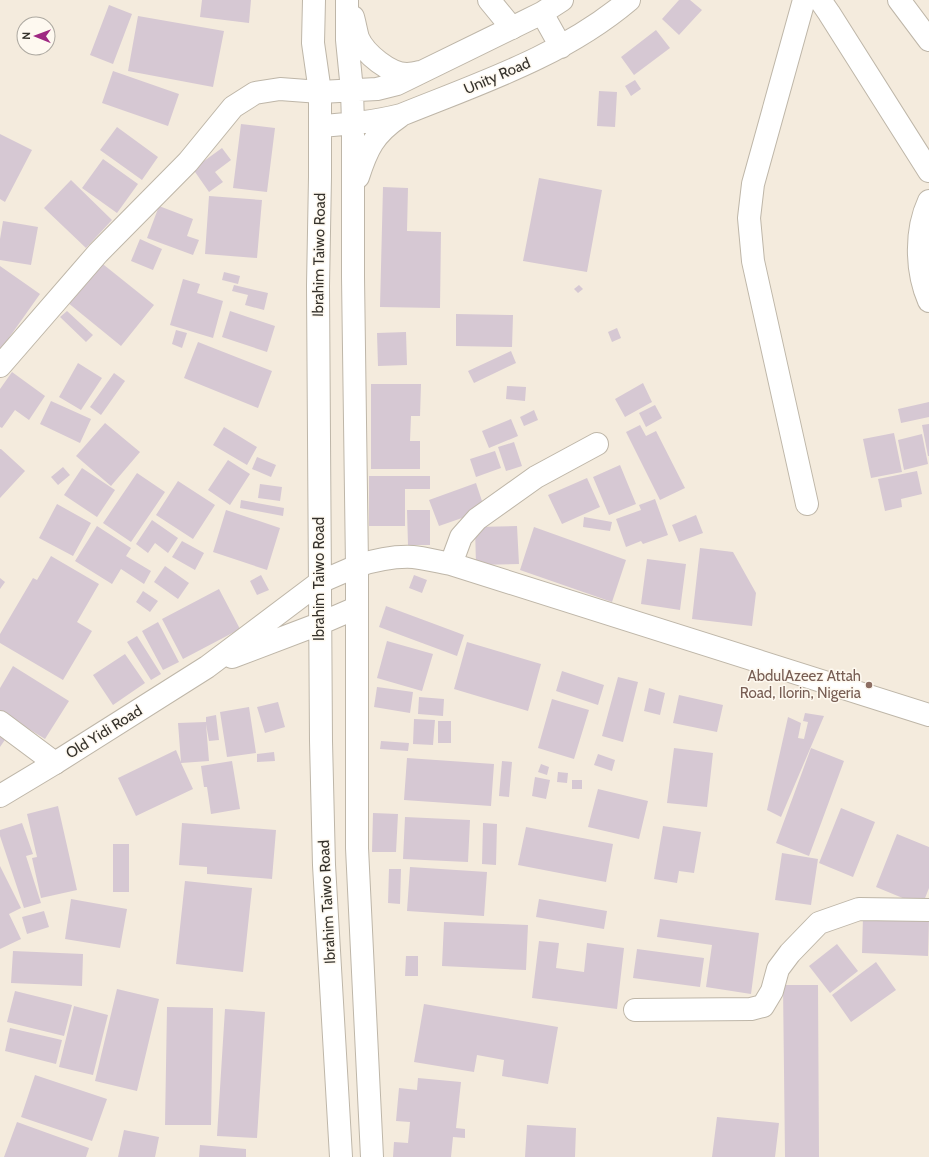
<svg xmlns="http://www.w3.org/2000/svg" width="929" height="1157" viewBox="0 0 929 1157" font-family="Cabin,sans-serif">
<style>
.building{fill:#d6c8d3}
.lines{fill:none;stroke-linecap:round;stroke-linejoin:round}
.minor-casing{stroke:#beb6a8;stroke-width:24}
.major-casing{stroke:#beb6a8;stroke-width:24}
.minor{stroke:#fff;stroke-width:22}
.major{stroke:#fff;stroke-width:22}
.education-dot{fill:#8d6e63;stroke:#fef9f0;stroke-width:1.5}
.labels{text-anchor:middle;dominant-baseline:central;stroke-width:3;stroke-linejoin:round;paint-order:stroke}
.street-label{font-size:15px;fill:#34312b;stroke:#fef9f0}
.education-label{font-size:15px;fill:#785e54;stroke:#fef9f0;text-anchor:end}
</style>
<rect width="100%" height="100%" fill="#f4ebdd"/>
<path class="building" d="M202,0H251L249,23L200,17Z
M679,0H690L702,10L679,35L662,19Z
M109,5L132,14L113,64L90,55Z
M138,16L224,31L213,87L128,71Z
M656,30L670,48L634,75L621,57Z
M113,71L179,94L168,126L102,103Z
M635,80L641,89L631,96L625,86Z
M599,91L617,92L615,127L597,126Z
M241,124L275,128L267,192L233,188Z
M117,127L158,157L142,180L100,150Z
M0,134L32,150L5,202L0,199Z
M222,148L231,160L215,172L223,182L209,192L193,169Z
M103,159L138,184L117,213L82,188Z
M539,178L602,190L587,272L523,261Z
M71,180L112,220L86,248L44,208Z
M383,187L408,188L407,231L441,232L440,308L380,307Z
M209,196L262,200L257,258L205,254Z
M159,206L193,219L187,236L199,240L193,255L147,238Z
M3,221L38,227L31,265L0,260V239Z
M140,239L162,249L153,270L131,261Z
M99,261L154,305L121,346L67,302Z
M0,266L40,294L1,349L0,348Z
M224,272L240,276L238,284L222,280Z
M183,279L200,284L197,293L223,301L213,338L170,325Z
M234,285L268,293L264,310L245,305L248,295L232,291Z
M579,285L583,289L578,293L574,289Z
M67,311L93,335L86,342L60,317Z
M230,311L275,326L267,352L222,337Z
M456,314L513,315L512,347L456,346Z
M617,328L621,338L612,342L608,332Z
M176,330L187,333L182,348L172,344Z
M406,332L407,365L378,366L377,333Z
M198,342L272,371L258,408L184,378Z
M511,351L516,363L474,383L468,371Z
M78,363L102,378L81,410L59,397Z
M12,372L45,396L29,420L15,410L2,428L0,427V389Z
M114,373L125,381L101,415L90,407Z
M643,383L652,402L625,417L615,399Z
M371,384H421L420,416H411L410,441H420V469H371Z
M507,386L526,387L525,401L506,399Z
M51,401L91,419L80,443L40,424Z
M929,402V417L901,423L898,409Z
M655,405L662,418L646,427L639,413Z
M534,410L538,420L524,426L520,417Z
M511,419L518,436L489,448L482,431Z
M105,423L140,452L111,486L76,456Z
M929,424V456H928L922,425Z
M640,425L646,436L656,431L685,488L660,500L626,432Z
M224,427L257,447L247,465L213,445Z
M894,433L902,472L871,478L863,439Z
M922,434L928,464L904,470L898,440Z
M514,442L522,466L506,471L498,447Z
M0,449H1L25,471L0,498Z
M495,451L501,468L476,477L470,459Z
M257,457L276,465L271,477L252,469Z
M228,460L250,474L230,505L208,490Z
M620,465L636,504L609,515L593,477Z
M63,467L70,475L58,485L51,477Z
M82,468L115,490L97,517L64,495Z
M917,471L922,494L901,499L902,507L885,511L878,479Z
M137,473L165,492L131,542L103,523Z
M369,476H430V489H405V526H369Z
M587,478L600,507L562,524L548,495Z
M178,481L215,505L193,539L156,515Z
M476,483L485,510L439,526L429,500Z
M260,484L282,487L280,501L258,498Z
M655,499L668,535L643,544L641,541L626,547L616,519L641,510L639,505Z
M241,500L284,508L283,516L240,508Z
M57,504L91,523L73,556L39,538Z
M226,510L280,528L267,570L213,552Z
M407,510H430V545H408Z
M696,515L703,533L679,542L672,525Z
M584,517L612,522L610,531L583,527Z
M152,520L178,538L168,553L155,543L148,553L136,544Z
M97,526L131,548L126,556L151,571L144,584L121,569L112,584L75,561Z
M517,526L519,564L476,565L475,527Z
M534,527L626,560L612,602L520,570Z
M182,541L204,553L195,570L172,557Z
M700,548L733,552L756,593L752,626L692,619Z
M51,556L99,584L77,622L92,631L63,680L0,643V634L33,578L37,580Z
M647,559L686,564L680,610L641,604Z
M165,566L189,583L178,599L154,582Z
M261,575L269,590L257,595L250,581Z
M414,575L427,580L422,593L409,588Z
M0,578L5,582L0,589Z
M219,589L240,629L183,659L162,619Z
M143,591L158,601L150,612L136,602Z
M386,606L464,635L457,656L379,627Z
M158,622L179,662L163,670L142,631Z
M137,636L161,674L151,680L127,642Z
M387,641L433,654L422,691L377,678Z
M467,642L541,664L528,711L454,689Z
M125,654L145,683L113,705L93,675Z
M13,666L69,701L45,739L0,711V688Z
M562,671L604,685L598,705L556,691Z
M618,677L638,682L623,742L602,736Z
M377,687L413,692L410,713L374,707Z
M649,688L665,693L660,715L644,711Z
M679,695L723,705L717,732L673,723Z
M419,697L444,699L443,716L418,714Z
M552,699L589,710L574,759L538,748Z
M278,702L285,727L265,733L257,707Z
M249,707L256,753L227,757L220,712Z
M805,713L824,716L781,817L767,810L788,717L801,723L798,738L804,739L808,722L803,721Z
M216,715L219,740L209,741L206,724L209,761L181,763L193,789L136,816L118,778L176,750L181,762L178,723L206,722V717Z
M414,719L435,720L433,745L413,744Z
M438,721H451V743H438Z
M0,723L11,731L0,747Z
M381,741L409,743L408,751L380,749Z
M674,748L713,753L707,807L667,803Z
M811,748L844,761L809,856L776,843Z
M274,752L275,761L257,762V754Z
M598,754L615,760L612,771L594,765Z
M407,758L494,764L491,806L404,800Z
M232,761L240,809L211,814L207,787H204L201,766Z
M502,761L512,762L509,797L499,796Z
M541,764L549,767L547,775L538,772Z
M558,772L568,773L567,783L557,782Z
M535,777L550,780L546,799L532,796Z
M572,780H582V789H572Z
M598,789L648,801L639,839L588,827Z
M58,806L77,890L41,898L32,858L37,857L27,814Z
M841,808L875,822L853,877L819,863Z
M373,813L398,814L396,852H372Z
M405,817L470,820L468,862L403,859Z
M22,823L33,854L26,856L41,903L24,908L0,836V830Z
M182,823L276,830L272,879L207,874V867L179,865Z
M483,823L497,824L496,865L482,864Z
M663,826L701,832L694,873L679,871L677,883L654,879Z
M526,827L613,844L606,882L518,865Z
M897,834L929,847V888L922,906L876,887Z
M113,844H129V892H113Z
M782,853L818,859L811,905L775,900Z
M0,866L21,908L9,914L21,939L0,949Z
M410,867L487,872L484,916L407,911Z
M389,869H401L400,904L388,903Z
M185,881L252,888L243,972L176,964Z
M71,899L127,909L120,948L65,939Z
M539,899L607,911L604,929L536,917Z
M44,911L49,927L27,934L22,917Z
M863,916L929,919L928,956L862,953Z
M660,919L759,933L751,994L706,987L712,945L657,937Z
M444,922L528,925L526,970L442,966Z
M539,941L559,943L556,968L584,972L587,943L624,948L617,1009L532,998Z
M837,944L858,971L830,993L809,966Z
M637,949L704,958L700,987L633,978Z
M13,951L83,954L82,986L11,983Z
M406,956H418V976H405Z
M876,962L896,990L851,1022L832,995Z
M783,985H818L819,1157H785Z
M117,989L159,999L137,1091L95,1081Z
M15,991L72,1005L64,1036L7,1022Z
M424,1004L558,1027L548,1084L502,1076L504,1060L477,1055L474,1072L414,1062Z
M74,1006L108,1015L93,1075L59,1067Z
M167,1007L213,1008L211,1125H165Z
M225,1009L265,1012L257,1138L217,1136Z
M10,1028L62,1040L56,1064L5,1051Z
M35,1075L107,1099L92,1141L21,1117Z
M418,1078L461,1082L456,1128L465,1129V1138L453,1137L451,1157H393L394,1142L408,1143L410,1122L396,1121L399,1088L417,1090Z
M717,1117L779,1123L775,1157H712Z
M17,1122L89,1148L86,1157H4Z
M527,1125L576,1128L575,1157H525Z
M124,1130L159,1137L155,1157H118Z
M200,1145L246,1149V1157H199Z"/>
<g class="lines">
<g class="minor-casing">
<path id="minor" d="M489,0L512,28
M804,0L753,184L749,218L753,261L807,504
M820,0L829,13L929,171
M899,0L929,40
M929,201C915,231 916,271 929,301
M0,366L98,253L188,162L233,107L255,93L280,89L320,92
M451,564L461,537L477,519L536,477L597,444
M357,566C375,560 393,556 413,557C425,558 438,562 451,564L929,715
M0,722L55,763
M635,1010L751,1009L763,1006L772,991L778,969L790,953L819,923L859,909L929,910"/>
</g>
<g class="major-casing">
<path id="major" d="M314,0L313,43L320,92V177L318,286L321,741L324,865L341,1157
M347,0V40L352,90L353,124V277L357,566V848L372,1157
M542,13L561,47
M353,17C355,24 356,31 358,38C365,54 390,74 407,74C411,74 416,73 420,72
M320,92L377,89L397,84L542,13L562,0
M320,126C348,124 374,122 401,115C480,83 563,56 629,0
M358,177C367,149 374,134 399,117
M232,657L319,624L356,608
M0,796L55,763L207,667L320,582L357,566"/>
</g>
<use href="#minor" class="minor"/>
<use href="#major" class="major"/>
</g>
<circle class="education-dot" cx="869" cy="685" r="4"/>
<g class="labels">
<g class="street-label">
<text transform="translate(497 76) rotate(-23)">Unity Road</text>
<text transform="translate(319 255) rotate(-89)">Ibrahim Taiwo Road</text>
<text transform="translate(319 579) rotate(-90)">Ibrahim Taiwo Road</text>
<text transform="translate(104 732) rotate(-32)">Old Yidi Road</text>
<text transform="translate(327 902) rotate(-93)">Ibrahim Taiwo Road</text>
</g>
<g class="education-label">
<text x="861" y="676">AbdulAzeez Attah<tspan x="861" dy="17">Road, Ilorin, Nigeria</tspan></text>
</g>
</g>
<g transform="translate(36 36) rotate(271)"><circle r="19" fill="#fef9f0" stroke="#ada9a1"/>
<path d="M0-3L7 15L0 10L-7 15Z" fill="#9f2882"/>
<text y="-6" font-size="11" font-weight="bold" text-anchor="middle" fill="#34312b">N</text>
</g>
</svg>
